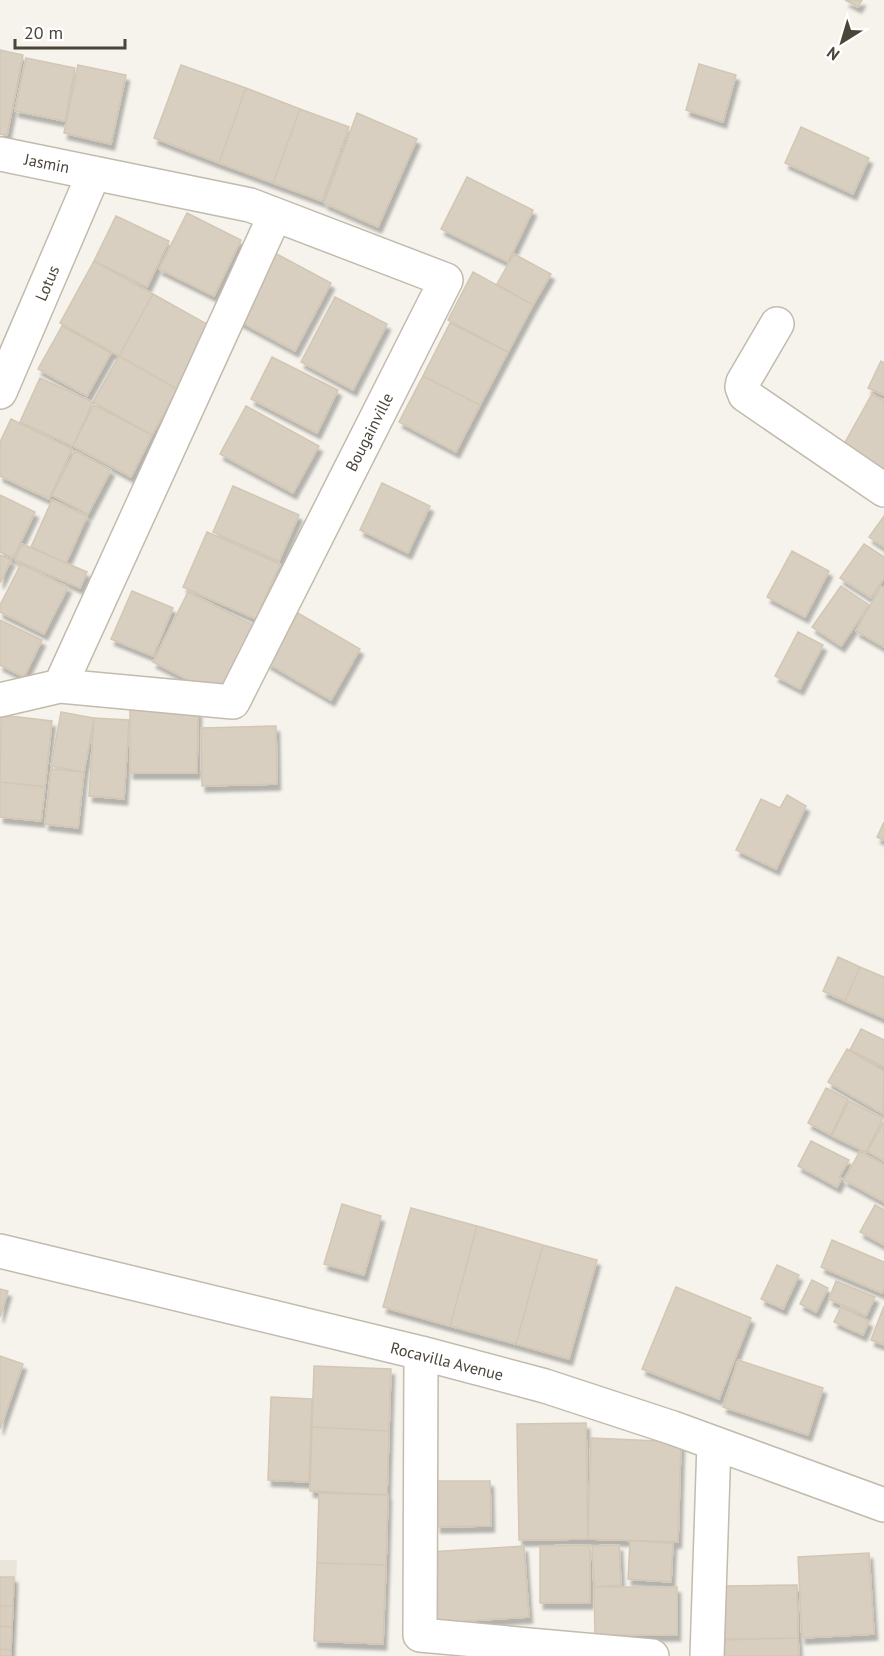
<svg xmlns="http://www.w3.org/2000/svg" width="884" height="1656" viewBox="0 0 884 1656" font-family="'PT Sans',sans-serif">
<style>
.residential{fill:#eae5da}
.building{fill:#d8cfc1;stroke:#d3c7b4;stroke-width:1.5;filter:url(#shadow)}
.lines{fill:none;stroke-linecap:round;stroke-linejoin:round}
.minor-casing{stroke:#c2bbae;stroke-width:36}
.minor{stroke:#fff;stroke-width:33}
.labels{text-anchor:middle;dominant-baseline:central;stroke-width:5;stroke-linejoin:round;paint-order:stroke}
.street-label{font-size:16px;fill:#4b4439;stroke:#fff}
</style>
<defs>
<filter id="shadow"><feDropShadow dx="3.5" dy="6" stdDeviation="1.5" flood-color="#0004"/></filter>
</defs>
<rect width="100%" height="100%" fill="#f6f3ec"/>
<path class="residential" d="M0,1560H17L13,1656H0Z"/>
<path class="building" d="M845,0H862L858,7Z
M0,50L23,55L7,135L0,134Z
M26,58L75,68L65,121L15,111Z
M699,64L736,75L723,122L686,110Z
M78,65L126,75L111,144L64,133Z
M181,65L246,88L219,163L154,138Z
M246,88L300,109L273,183L219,163Z
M300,109L349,127L322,201L273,183Z
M357,113L417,139L378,227L324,203Z
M801,127L869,158L853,194L785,163Z
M467,177L533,210L508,262L441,229Z
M187,213L241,240L214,296L159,269Z
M116,216L169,241L147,287L94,261Z
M273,252L331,283L295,351L237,320Z
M514,254L551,274L533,305L497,284Z
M94,261L153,294L119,356L60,323Z
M473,272L533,305L508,352L448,320Z
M153,294L212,327L177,389L119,356Z
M335,297L387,324L353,390L301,362Z
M450,323L508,352L480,405L423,376Z
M62,326L111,353L87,396L38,369Z
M119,356L177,389L152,435L93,402Z
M272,357L338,390L317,433L251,399Z
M881,361L884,363V395L868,388Z
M423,376L480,405L456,452L399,422Z
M40,378L93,402L73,446L20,422Z
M872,394L884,401V467L879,476L839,453Z
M94,405L152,435L131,477L73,446Z
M246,406L319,446L293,493L220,454Z
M11,419L72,449L49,499L0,476V442Z
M75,451L111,470L88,514L52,495Z
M382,483L430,506L408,553L360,530Z
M233,486L299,515L279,561L213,532Z
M0,495L35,512L13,558L0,552Z
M52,500L87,516L66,563L31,547Z
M884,516V547L869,537Z
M207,532L280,564L256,619L183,587Z
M22,544L87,572L80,588L15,560Z
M864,544L884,557V578L871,598L840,578Z
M792,551L829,571L805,617L767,597Z
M0,555L11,560L0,583Z
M21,564L68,587L44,634L0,612V605Z
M841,586L869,605L841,646L812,627Z
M881,586L884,588V647L856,631Z
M132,591L173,608L153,656L111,639Z
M188,592L259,628L224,698L153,662Z
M296,612L360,649L331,700L267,663Z
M0,620L42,640L24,677L0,665Z
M798,632L823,645L800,689L775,676Z
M130,710L198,711L197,773H130Z
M61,712L94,718L84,772L51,766Z
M1,715L52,721L45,787L0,782Z
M94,718L129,720L124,799L89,796Z
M276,726L277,784L202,786L201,728Z
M51,769L84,772L78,828L45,824Z
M0,782L45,787L41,821L0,817Z
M787,795L806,806L776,869L736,850L761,799L780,808Z
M884,822V840L877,837Z
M838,957L860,967L845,1001L823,991Z
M860,967L884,977V1018L845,1001Z
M861,1029L884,1040V1067L850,1050Z
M847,1049L884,1071L883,1114L828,1082Z
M826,1088L848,1099L831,1135L808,1123Z
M849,1101L883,1118L866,1152L832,1136Z
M884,1122V1161L867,1151Z
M811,1141L849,1160L839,1177L842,1178L837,1187L798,1166Z
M860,1151L884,1165V1202L844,1180Z
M342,1204L381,1216L364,1275L324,1264Z
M875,1205L884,1210V1245L860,1232Z
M411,1208L477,1226L450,1326L383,1307Z
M477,1226L543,1245L516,1344L450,1326Z
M832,1240L884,1262V1288L882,1293L821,1267Z
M543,1245L597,1260L569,1359L516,1344Z
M777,1265L799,1275L783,1309L761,1299Z
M812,1280L828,1288L816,1312L800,1304Z
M836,1281L875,1297L866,1316L829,1299Z
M676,1287L751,1318L719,1399L642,1369Z
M0,1289L8,1291L0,1317Z
M884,1306V1345L871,1340Z
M841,1307L869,1321L863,1335L834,1322Z
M0,1356L23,1364L0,1429Z
M738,1360L823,1388L808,1435L723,1407Z
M314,1366L391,1369L389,1431L312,1427Z
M271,1397L312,1399L309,1482L268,1480Z
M586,1423L588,1539L519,1540L517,1424Z
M312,1427L389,1431L387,1495L310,1491Z
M591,1438L681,1442L678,1542L588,1539Z
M436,1481H490L491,1526L437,1527Z
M319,1493L388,1495L386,1565L317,1563Z
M630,1541L673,1543L671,1582L628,1579Z
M590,1545V1603H540V1546Z
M619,1545L621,1585L594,1587L592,1546Z
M524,1546L529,1617L434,1623L429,1552Z
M869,1553L874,1634L802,1638L798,1557Z
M317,1563L386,1565L383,1644L314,1641Z
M0,1577H14L13,1606H0Z
M797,1585L798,1638L724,1639L723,1586Z
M594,1587H677V1635H595Z
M0,1606H13L12,1627L0,1626Z
M0,1626L12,1627L11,1650L0,1649Z
M798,1638L799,1656H725L724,1640Z
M0,1649L11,1650V1656H0Z"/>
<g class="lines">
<g class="minor-casing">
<path id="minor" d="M0,154L250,205L446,280L233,702L60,686L0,700
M777,324L743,382L742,387L745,395L884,490
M0,392L94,173
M60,686L275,215
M0,1251L421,1353L545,1386L673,1428L884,1505
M421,1353L420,1635L652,1656
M707,1656L714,1443"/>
</g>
<use href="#minor" class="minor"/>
</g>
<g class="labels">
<g class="street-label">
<text transform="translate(47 163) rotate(11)">Jasmin</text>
<text transform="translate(47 283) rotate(-67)">Lotus</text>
<text transform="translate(369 432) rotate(-63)">Bougainville</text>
<text transform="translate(447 1361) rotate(14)">Rocavilla Avenue</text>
</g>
</g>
<g transform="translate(842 42) rotate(217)" stroke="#ffffff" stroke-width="4.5" paint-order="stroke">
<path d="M0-4.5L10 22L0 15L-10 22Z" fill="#4b4439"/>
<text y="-9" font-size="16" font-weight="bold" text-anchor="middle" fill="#4b4439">N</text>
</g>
<path d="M15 39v9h110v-9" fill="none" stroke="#4b4439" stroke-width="3"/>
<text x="24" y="39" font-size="18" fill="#4b4439" stroke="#ffffff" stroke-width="4.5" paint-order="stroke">20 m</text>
</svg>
